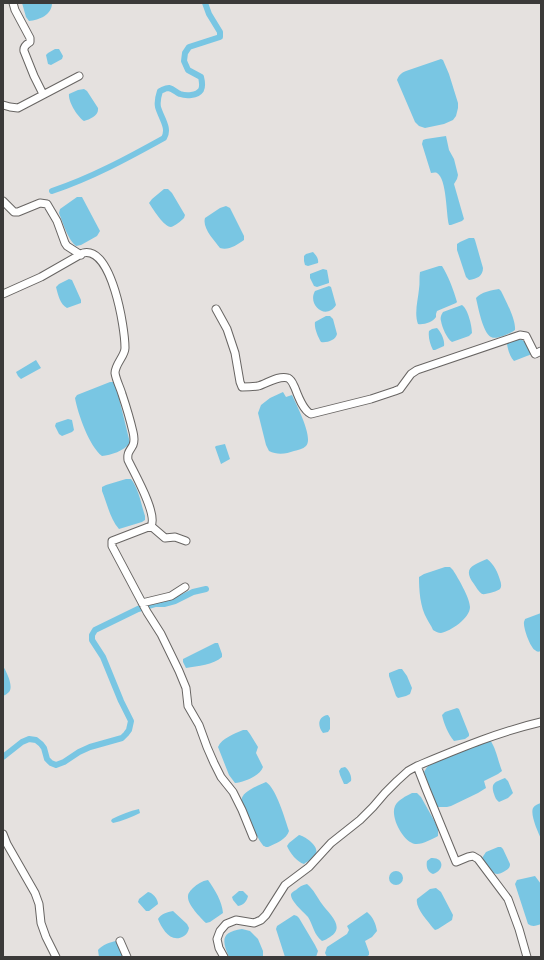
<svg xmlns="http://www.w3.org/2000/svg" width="544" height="960" viewBox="0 0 544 960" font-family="'PT Sans Narrow',sans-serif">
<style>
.water{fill:#79c6e3}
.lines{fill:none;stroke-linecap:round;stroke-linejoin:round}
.canal{stroke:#79c6e3;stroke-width:6}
.minor-casing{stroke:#686563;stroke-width:9}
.minor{stroke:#fff;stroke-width:7}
</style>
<rect width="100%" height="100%" fill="#e5e1df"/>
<path class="water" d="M22,3H52C52,15 39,20 29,21L26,17Z
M55,49H59L63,56L62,59L51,65L48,64L46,55L48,53Z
M441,59L443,60L449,74L458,103V108L456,116L453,120L444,124L425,128L419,126L415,122L397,80C399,75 401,73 406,71Z
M84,89L87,91L98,108C99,116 90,119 84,121C78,117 68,102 69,94L78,90Z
M446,136L449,150L454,159L458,175L457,179L454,184L464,219L462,221L451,225H449C446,214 447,179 437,173C435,172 433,173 431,173L422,144L423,140L426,139Z
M164,189H168L172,193L185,215L184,218C181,221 175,226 171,227C164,227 153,209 149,203L152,199Z
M77,197H82L100,231L97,236L81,245L76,246C68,240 63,223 59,213L60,209Z
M226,206L230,208L244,236V240C237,245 228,251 220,248C214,240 202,228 205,218L220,208Z
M469,238H474L475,240L483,268C483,276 477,279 469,280L466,277L457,250V244L460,242Z
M313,252C316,255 319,259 318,263L308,266L305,265L304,261V256L306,254Z
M439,266H442C448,275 454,291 457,302L456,303L437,311L436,314V317C433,322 424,325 418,324C414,313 418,300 419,289C420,283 419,278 420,272Z
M323,269L327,270L329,281V283L317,287L314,286L310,278V274Z
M69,279L72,280L81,300V303L67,308C60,304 58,295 56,287L59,284Z
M329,286L331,287L336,305C326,321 307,305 315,291Z
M499,289L501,291C506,301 516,320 515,330C511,333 507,334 503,336C499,337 495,339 491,337C483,333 478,307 476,298C481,292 492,290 499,289Z
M462,305C468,309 472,326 472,333L469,336L452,342C447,339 442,327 441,321C440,318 441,315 443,312Z
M326,316H330L333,319L337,334C336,340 327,343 321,342C318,337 314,328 315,322Z
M437,328C441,332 445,340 444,346L435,350H433C430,344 428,337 429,331L432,329Z
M519,339C528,341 528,347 532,354L514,361C510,357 508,350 507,344L510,341Z
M36,360L41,368L21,379L18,376L16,372Z
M110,382H113L116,386L130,443C124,451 111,455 102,456C89,446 78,414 75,398L77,395Z
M283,392L286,397L292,395C296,404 314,438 306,446C303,449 298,450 294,451C286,454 277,455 269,451L266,445L258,413L261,405L270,398Z
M68,419L72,420L74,430L72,432L62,436L59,434L55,426L56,423Z
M225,444L230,459L221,464L215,447L216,446Z
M126,479H131C139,489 141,504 145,516V520L142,522L119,529C110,519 107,503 102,491V487L106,485Z
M487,559C494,564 498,573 500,580C501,583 502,586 500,589C498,591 485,595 482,594C479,592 476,587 474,584C462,568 473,565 487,559Z
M445,567H450L453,570C458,578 470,598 470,607C470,618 451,631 441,633C438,633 435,631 433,630C431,625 429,623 427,619C420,607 419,590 419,577L424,574Z
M541,613V651C538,652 537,652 535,650C530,647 523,627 524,622C524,621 525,620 525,619Z
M215,643H218L222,654V657C213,665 198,666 186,668L183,662V659Z
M3,666C6,671 14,686 9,692C7,694 5,695 3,696Z
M399,669H402L407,676L412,688L410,694L406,696L398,698L396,696L389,676V673Z
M457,708L459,709L469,734V736L465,739L454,741C448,734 444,724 442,715L445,712Z
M328,715L330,718V729L328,732L323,733C317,726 318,716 328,715Z
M243,730H247L250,734L258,747L256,753L263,767C260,776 244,782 235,783L229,775L218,747C222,738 234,734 243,730Z
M490,740C496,748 498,761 502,771L498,774L484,781L486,788L478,793L451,806L447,807H437L434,801L424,772L427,767L431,764Z
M345,767C349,770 352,776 351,781L347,784H344L340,775L339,771L341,768Z
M505,778L508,781L513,793L508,798L499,802C496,800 495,797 494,794C490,782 496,782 505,778Z
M266,782C276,788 285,819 289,831C287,839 275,844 268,847C265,847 264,847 262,844C254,833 248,815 242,803C242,801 241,798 243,796C245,791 261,784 266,782Z
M412,793H417L421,797L435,822L438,829V836C432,839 422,845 415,844C403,842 390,817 395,806C398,800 406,796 412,793Z
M541,803V839C538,832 530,815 533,808C535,805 538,804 541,803Z
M139,809L140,813C132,817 122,821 113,823L111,821L112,819C120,815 130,811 139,809Z
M299,835C305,836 319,846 316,853C314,858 308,861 304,864C297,862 290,853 287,846L289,843Z
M498,847H501L503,849L510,864C510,868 508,869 505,871C493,879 489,869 483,861L482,858L486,852Z
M431,858C444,857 445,870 433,874C427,872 426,866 427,861Z
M389 878a7 7 0 1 1 14 0a7 7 0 1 1-14 0Z
M535,876L541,884V924C536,926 532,927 528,924L515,884L517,880Z
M208,880C215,890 222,901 223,913L210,922L206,923C200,917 187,904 188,896C188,893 191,890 193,888C197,884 202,881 208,880Z
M307,884C314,890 317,897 322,904C329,914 346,927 330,937C327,939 325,940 322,941C314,935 313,925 308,917C304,912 290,901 291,894C292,892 294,891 296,890C299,887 302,885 307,884Z
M436,888L441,892L453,915L452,920L438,929L435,930L433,928C428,921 415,908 417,899L430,889Z
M239,891H243L248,896C247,901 244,905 238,906L233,900L232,897Z
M148,892C153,893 158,899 158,904L149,911H146L138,902L139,899Z
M173,911L187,924L189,928C188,932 187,934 184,936C171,944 162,929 158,919C161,914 167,912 173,911Z
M367,912C373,917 376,924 377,931L372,937L365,941L369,952V955L366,957H327L325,953L327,947L347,934L349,930L347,926Z
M294,915L297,916L299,918L315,945L318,951L316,957H285L276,929L277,926Z
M242,929L250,931L258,939L263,951V957H229C221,939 222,932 242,929Z
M116,941L119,944L124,957H99L98,950C102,945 110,942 116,941Z"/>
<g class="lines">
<path class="canal" d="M52,191C91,178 128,158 164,138C170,128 161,118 158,107C157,102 158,97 160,91C163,90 165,88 169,88C173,89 176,92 180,94C186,96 197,96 201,90C203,86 202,81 201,77L188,70L184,61L185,53L189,47L220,37V32L209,14L205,3
M3,757L22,742L29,739L36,740L41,744L44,748L47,759L51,763L56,765L64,762L79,752L90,747L122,738L126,734L129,730L131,721L121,701L103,657L92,640V635L95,630L138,609L155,604H164L175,601L193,592L206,589"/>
<g class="minor-casing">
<path id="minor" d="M13,3L15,10L30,38V42C27,44 23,46 24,51L34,76L43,94
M3,105L10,107L18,108L79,76
M3,201L14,212H18L40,203L47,204L57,221L65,243L67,246L81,255
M3,294L41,277L83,253C112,246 125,328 125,348C125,356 115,364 115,373C116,380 120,387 122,394C126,406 130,419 133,432C134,436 135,440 133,445C130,451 127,452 128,460C134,473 158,514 151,526L112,541V546L147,612L161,634L179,671L186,688L188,706L199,725L207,747L214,763L221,777L233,792L242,810L253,837
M216,309L227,329L235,353L240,382L242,387C247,387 252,387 258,386C266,384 278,375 288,378C292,380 293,384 295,388C298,396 303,410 311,414L371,399L395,391L400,389L411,374L417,370L520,335L526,336L535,354L541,351
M151,526L165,538L175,537L186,541
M142,603L171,596L185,587
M417,766L426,789L456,862L468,857L473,856L478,859L508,899L519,929L527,957
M3,834L7,844L35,893L39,904L41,923L46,937L56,957
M120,941L127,957
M224,957L219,948L217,939L220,931L226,924L236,920L254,923L261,920L266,915L285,885L309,867L331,843L360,820L373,807L385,793L397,781L408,771L417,766C458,749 498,732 541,722"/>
</g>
<use href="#minor" class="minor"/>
</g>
<rect width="544" height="960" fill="none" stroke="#3b3a39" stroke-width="8"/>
</svg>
